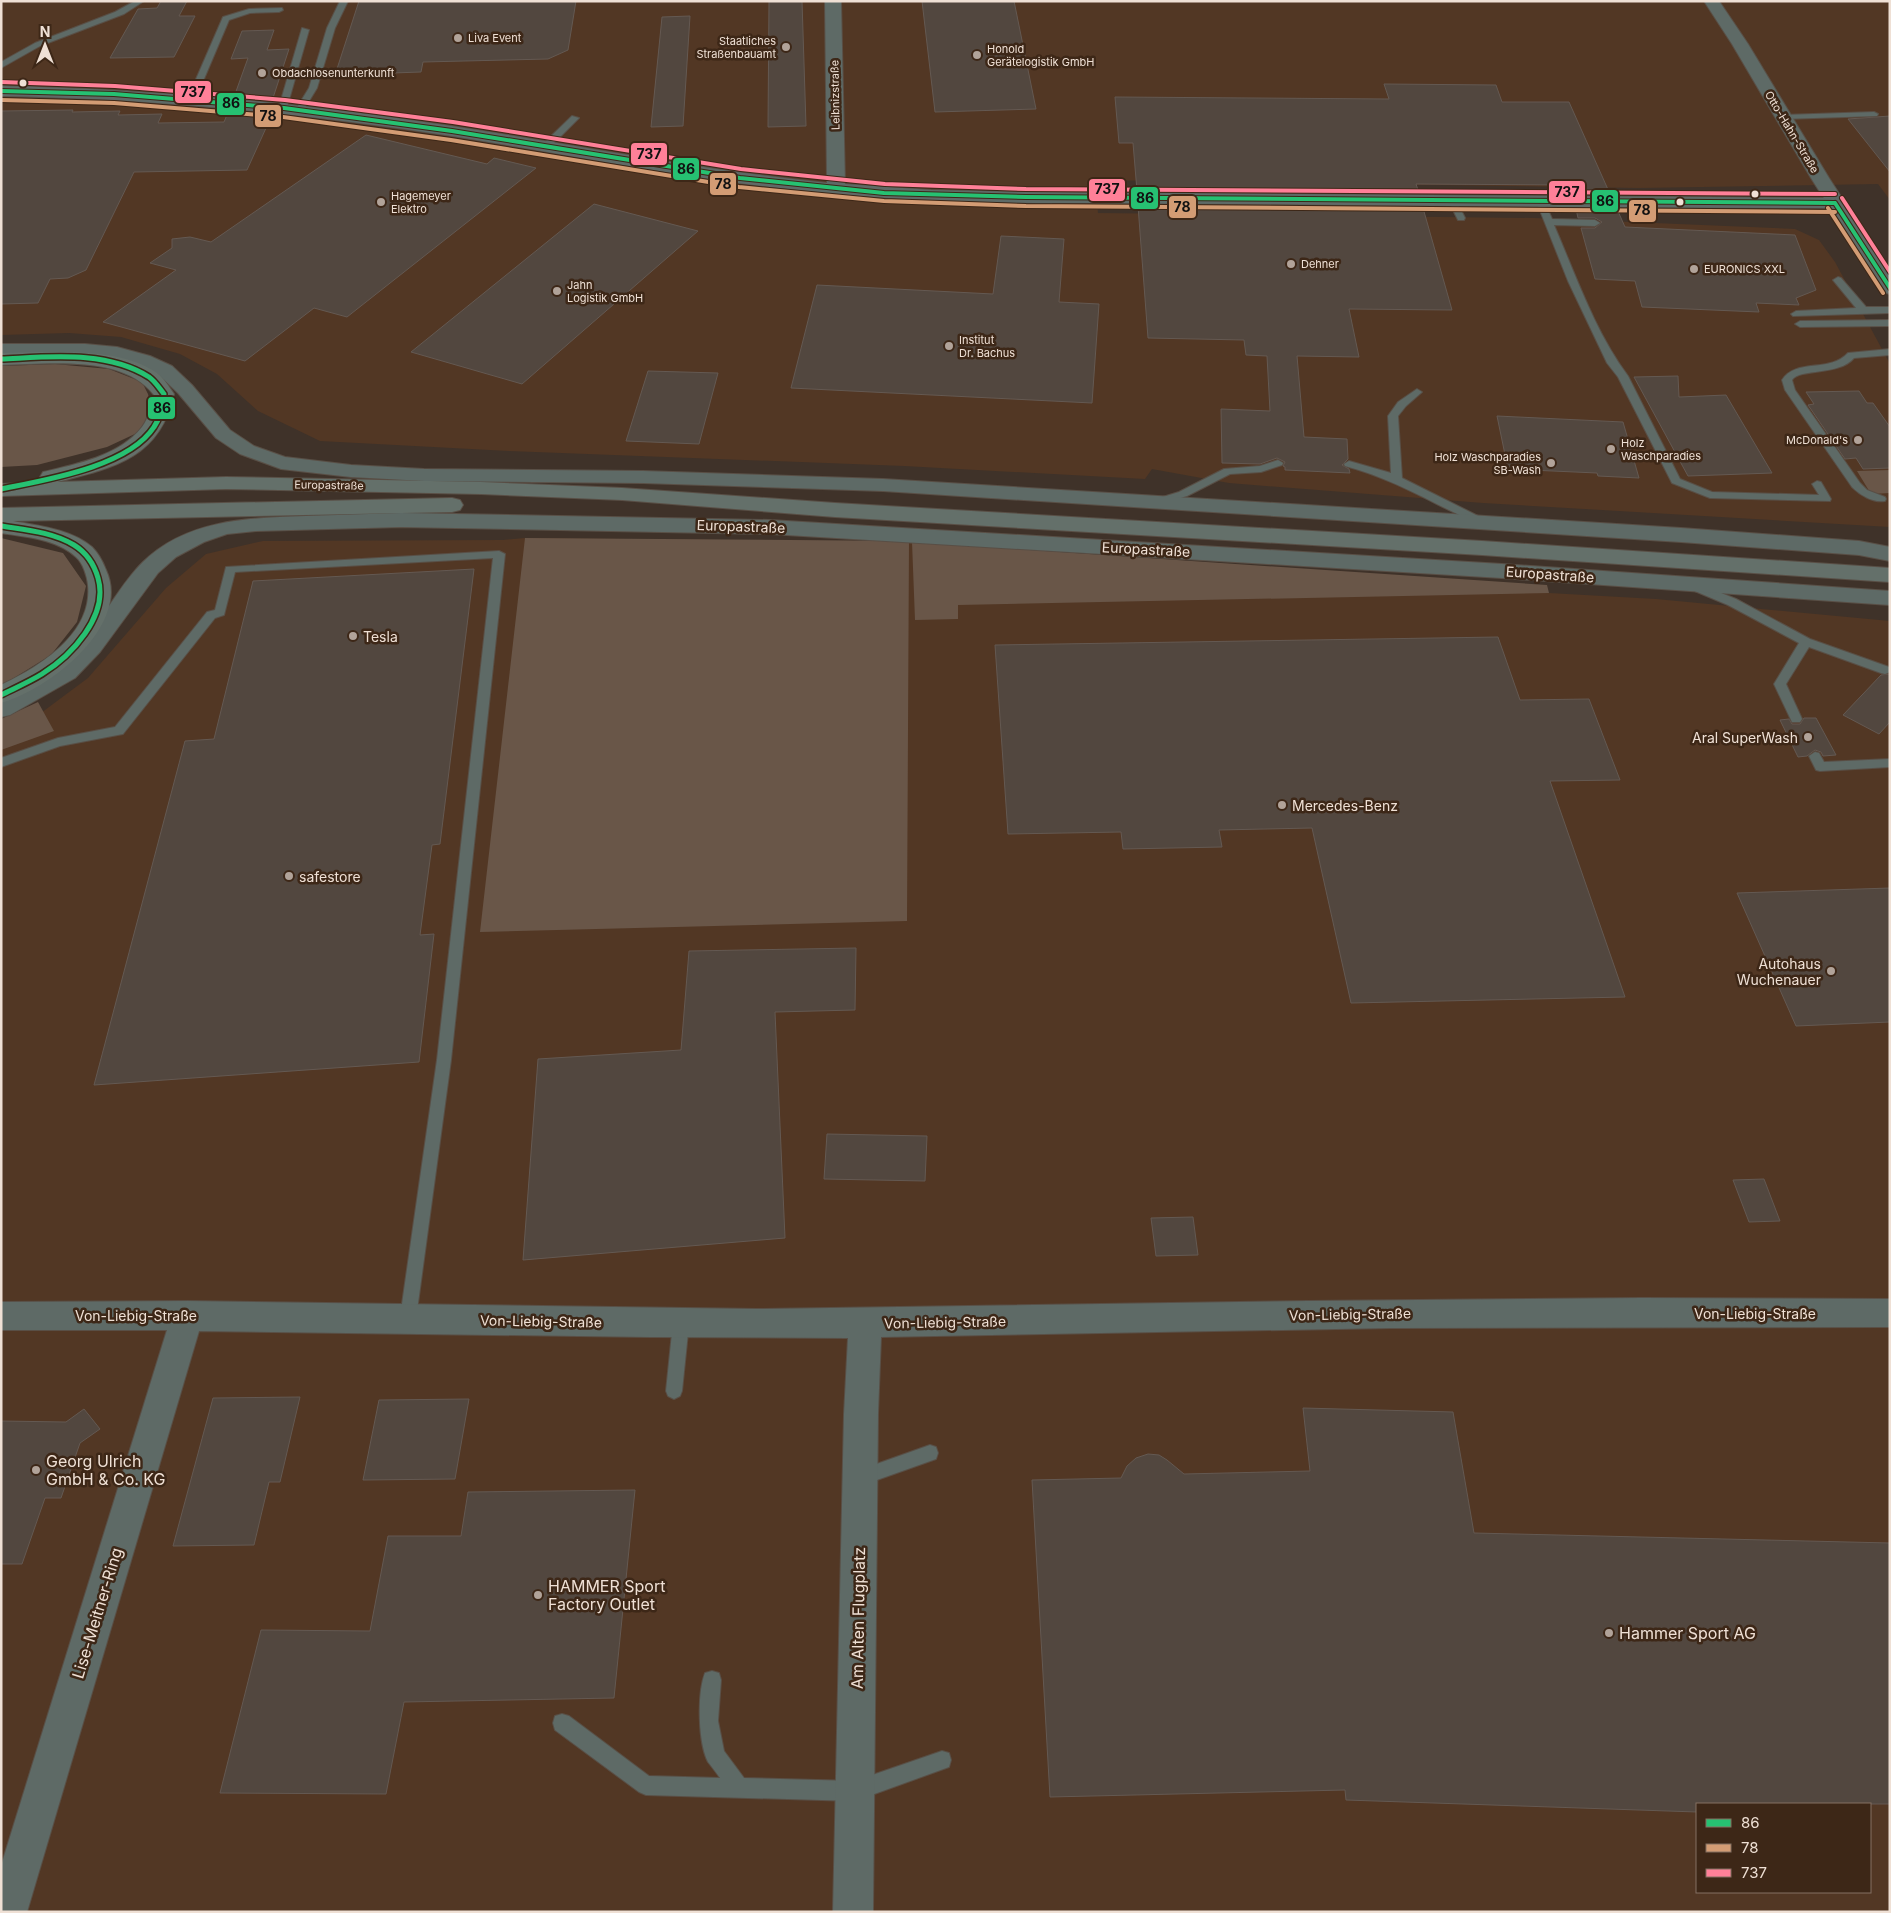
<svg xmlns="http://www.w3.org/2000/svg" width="1891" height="1913" viewBox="0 0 1891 1913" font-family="Inter,sans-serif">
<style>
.built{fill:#523724;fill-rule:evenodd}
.green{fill:#695648}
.building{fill:#52473f;stroke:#645952}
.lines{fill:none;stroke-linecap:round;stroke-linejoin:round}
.service-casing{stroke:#594f46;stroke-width:2}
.minor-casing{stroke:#594f46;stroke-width:2}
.tertiary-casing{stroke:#594f46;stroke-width:2}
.trunk-casing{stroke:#594f46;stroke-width:2}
.service{fill:#5e6a66;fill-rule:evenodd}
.minor{fill:#5e6a66;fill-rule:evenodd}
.tertiary{fill:#5e6a66;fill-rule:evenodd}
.trunk{fill:#64706a;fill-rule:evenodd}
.bus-1-far1-casing{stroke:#3d2717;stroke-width:6}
.bus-1-casing{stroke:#3d2717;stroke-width:8}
.bus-2-casing{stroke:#3d2717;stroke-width:6}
.bus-3-casing{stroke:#3d2717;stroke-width:6}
.bus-1-far1{stroke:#26c172;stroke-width:4}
.bus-1{stroke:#26c172;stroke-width:5}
.bus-2{stroke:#d39c74;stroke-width:4}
.bus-3{stroke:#ff8098;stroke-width:4}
.poi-dot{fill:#b1a399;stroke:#3d2717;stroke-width:2}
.bus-dot{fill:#efe0d5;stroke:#3d2717;stroke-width:2}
.labels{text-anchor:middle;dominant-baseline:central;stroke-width:5;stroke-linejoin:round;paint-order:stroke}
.far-poi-label{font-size:11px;fill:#efe0d5;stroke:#3d2717;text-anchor:start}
.far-street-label{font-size:11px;fill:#efe0d5;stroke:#3d2717}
.street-label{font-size:14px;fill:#efe0d5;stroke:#3d2717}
.poi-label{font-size:14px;fill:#efe0d5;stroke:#3d2717;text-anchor:start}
.near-poi-label{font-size:16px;fill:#efe0d5;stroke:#3d2717;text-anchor:start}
.near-street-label{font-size:16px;fill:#efe0d5;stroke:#3d2717}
.line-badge{stroke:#3d2717;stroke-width:2}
.pale-badge-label{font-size:14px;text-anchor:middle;font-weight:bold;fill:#111}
</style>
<rect width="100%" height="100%" fill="#3f3229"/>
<path class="built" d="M1,1H1890V200L1878,184L1639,188L1095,180L1098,213L1535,218L1795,229L1819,240L1835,262L1890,364V527L1483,503L1229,483L1152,469L1145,479L904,466L509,451L320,441L258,411L217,374L180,354L121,337L69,333L1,335Z
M525,538L912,542L1549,593L1656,599L1890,621V1912H1V740L6,739L88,678L166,588L206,554L263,541L503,540ZM1697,1804H1870V1892H1697Z"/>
<path class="green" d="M55,364L109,369L142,382L148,394L152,412L137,433L107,447L37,465L1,467V366Z
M1890,470V493L1871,494L1857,471Z
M1,538L63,553L86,586L77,622L51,655L1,686Z
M525,538L909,541L907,921L480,932Z
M912,542L1547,585L1549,593L958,605V619L915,620Z
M38,702L54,731L1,750V719Z"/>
<path class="building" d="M161,1H187L179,16H195L174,57L110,58L138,9L157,8Z
M359,1H576L568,50L548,59L423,62L421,72L335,75Z
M769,1H802L806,126L768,127Z
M922,1H1014L1036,109L935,112Z
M690,16L683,126L651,127L662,17Z
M274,30L267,50L289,49L272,101L234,97L248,58L231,59L242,31Z
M1384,84L1496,85L1502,102H1569L1610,194H1571L1569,185L1416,184L1419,193L1137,191L1133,143H1119L1115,97L1389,99Z
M73,110L72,112L120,111L118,115L162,114L158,123L224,122L229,110L267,114L262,128H266L247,170L134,172L86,270L68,278L50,279L38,303L1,304V111Z
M1890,116V172L1848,119Z
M366,135L487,164L494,158L536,168L347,317L314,308L245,361L103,322L176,270L150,263L172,248V239L190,237L211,242Z
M594,204L698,231L522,384L411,352Z
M1138,206L1423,208L1452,310L1349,309L1359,357L1297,356L1304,437L1347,439L1348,459L1342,465L1349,469L1350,473L1285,470V467L1283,466L1285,462L1277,458L1260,464L1222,463L1221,409L1270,411L1267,356L1246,355L1244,340L1148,338Z
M1576,209H1617L1625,227L1795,235L1816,290L1796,298L1799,305L1756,303L1759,312L1642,307L1635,281L1595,279L1581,228H1595L1602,222L1595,218H1578Z
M1001,236L1064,239L1059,302L1099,304L1092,403L791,388L817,285L993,294Z
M648,371L718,373L699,444L626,441Z
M1678,376L1679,397L1726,395L1772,473L1688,476L1634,377Z
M1859,391L1867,403H1873L1890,427V468L1863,469L1856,458L1845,459L1808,405L1814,404L1806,392Z
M1497,416L1623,422L1639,478L1598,476L1597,473L1508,469Z
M474,569L440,844L432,845L420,935L434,934L419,1062L94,1085L185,741L214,739L253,581Z
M1498,637L1520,700L1589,699L1620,780L1550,781L1625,997L1351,1003L1312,828L1219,830L1222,847L1123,849L1121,832L1008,834L995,645Z
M1890,674V722L1879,734L1843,715L1881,675Z
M1804,718H1816L1836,755L1823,756L1821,752L1815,750L1807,756L1798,757L1780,720L1789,719L1792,724H1800Z
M1890,888V1022L1796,1026L1737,893Z
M856,948L855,1010L775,1012L785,1238L523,1260L538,1059L681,1050L689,951Z
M827,1134L927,1136L925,1181L824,1179Z
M1764,1179L1780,1221L1749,1222L1733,1180Z
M1193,1217L1198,1255L1156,1256L1151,1218Z
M300,1397L280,1482H269L254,1545L173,1546L213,1398Z
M469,1399L455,1479L363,1480L379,1400Z
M1303,1408L1453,1412L1474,1533L1890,1543V1804H1697V1812L1346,1800L1345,1790L1050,1797L1032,1480L1121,1478L1127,1466L1136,1458L1148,1454L1159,1455L1167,1460L1184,1474L1310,1471Z
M84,1409L100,1429L80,1443L61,1498H45L22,1564H1V1421L66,1422Z
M635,1490L614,1698L404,1702L386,1794L220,1793L261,1630L370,1631L388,1536H461L468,1492Z"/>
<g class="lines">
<g class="service-casing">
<path id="service" d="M135,1H144L124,14L40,46L1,68V62L35,43L115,12Z
M340,1H348L335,28L317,88L303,111H297L296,109L309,88L327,28Z
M282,8L283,10L279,12L250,13L229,20L195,100L188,102L187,100L223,17L249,9Z
M302,28L309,30L287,107L280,109L279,107Z
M1874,112L1878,114L1877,116L1783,119L1779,117L1783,115Z
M572,116L579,118L549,148H543V144Z
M1453,199L1457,202L1465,218L1464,220H1458L1449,202Z
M1541,200L1545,203L1552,219L1595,220L1600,223L1595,226L1554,225C1576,276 1595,332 1628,376L1680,479L1712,492L1819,495L1812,484L1817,481L1821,482L1831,499L1830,501L1710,498L1672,483L1618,377L1607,363L1568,281L1537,203Z
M1838,277L1841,278L1866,307H1890V313L1793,316L1791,314L1796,311L1856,308L1833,280Z
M1890,320V326L1800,327L1795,324L1800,321Z
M1890,349V355L1854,358C1839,376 1800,368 1792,380L1795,390L1860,483L1867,490L1885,497L1886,499L1885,501C1873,503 1860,495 1852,487L1785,390L1782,380C1796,358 1830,373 1848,353Z
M1417,389L1422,392L1406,406L1398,416L1402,478L1484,519L1485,521L1484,523H1476C1432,503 1392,478 1345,466L1344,464L1349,461L1391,473L1388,416L1398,402Z
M1278,460L1283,463L1282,465L1261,472L1230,474L1187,496L1157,505L1152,502L1153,500L1179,492L1224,469L1260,466Z
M499,551L505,554L451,1060L416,1318L414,1323L408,1325L402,1323L400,1318L437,1060L493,558L235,572L224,615L215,618L123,734L60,746L1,767V758L58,738L115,727L207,612L215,610L226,567Z
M1694,582L1736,599L1810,639L1889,667L1890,672L1885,674L1881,673L1809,647L1786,684L1802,719L1800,722H1792L1774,684L1799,643L1728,605L1690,589L1688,586Z
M1815,752L1819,753L1824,762L1890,759V767L1820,771L1816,770L1809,756Z
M681,1316L687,1318L689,1323L682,1391L680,1396L674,1399L668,1396L666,1391L673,1323L675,1318Z
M930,1445L936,1447L938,1453L936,1459L860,1486L854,1484L851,1478L854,1472Z
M712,1671L719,1673L721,1680L718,1721L724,1751L744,1778L855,1781L942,1751L949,1753L951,1760L949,1767L855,1801L646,1795L639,1792L555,1730L553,1723L555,1716L562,1714L569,1716L649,1776L720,1778C716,1772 712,1767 708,1762C698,1743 697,1693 705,1673Z"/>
</g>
<g class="minor-casing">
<path id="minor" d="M825,1H841L845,184L931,190L1026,192L1835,198L1841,199L1844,203L1841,207L1835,208C1635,208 1434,206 1234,204C1101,203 968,206 836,194C707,183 580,156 452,136C303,113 153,99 1,96V86C152,89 302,103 451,126C576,145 701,170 827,183Z
M1641,1298L1890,1299V1327L1391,1328L881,1337L878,1414L873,1912H833L844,1414L848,1338L649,1337L199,1331L27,1912H1V1866L167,1330H1V1302L188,1301L757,1309L1308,1301Z"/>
</g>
<g class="tertiary-casing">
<path id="tertiary" d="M1704,1H1719L1748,44L1829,178L1890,273V294L1883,292L1881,288L1811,178L1732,44Z
M1,344H85L117,347L150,356L172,366L192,385L230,430L254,446L285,457L351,465L424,469L643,471L883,479L1681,528L1859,541L1890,547V561L1859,555L1681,542L883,491L643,483L424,481L351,477L281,469L240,454L216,438L178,393L158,374L136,364L116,359L85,356H1Z
M401,513L770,520L1502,564L1890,591V605L1502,578L770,534L401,527L256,531L227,534L204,542L176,557L158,573L100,652L75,678L10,715L1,717V698C31,682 62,668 84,641C104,617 122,582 143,562C187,519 249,518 306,516C338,515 369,514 401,513Z"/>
</g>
<g class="trunk-casing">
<path id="trunk" d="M36,352C74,352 124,350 157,373C164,378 169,387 174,394C160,458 114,468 57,482L226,477L481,482L622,488L835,503L1482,541L1890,568V582L1482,555L835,517L622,500L481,494L226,489L1,496V484L46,482L40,477L43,472C77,464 119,456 142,427C149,418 151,406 154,395C123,354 47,364 1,365V353Z
M452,498L460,500L463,505L460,510L452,512L13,521C39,526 71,529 92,547C98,553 103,562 106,570C132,626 48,690 1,703V685C39,667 93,634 88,585C87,576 83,563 76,557C57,539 26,537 1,533V508Z"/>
</g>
<use href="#service" class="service"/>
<use href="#minor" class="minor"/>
<use href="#tertiary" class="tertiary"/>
<use href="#trunk" class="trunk"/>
<g class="bus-1-far1-casing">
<path id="bus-1-far1" d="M1,91L114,94L284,108L452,131L740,178L884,193L1026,197L1835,203
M1835,203L1890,288"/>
</g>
<g class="bus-1-casing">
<path id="bus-1" d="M1,359C49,357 106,350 149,377C155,381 159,388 164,394C163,405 161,417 154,427C128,467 45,480 1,489
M1,526C26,530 52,532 74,545C87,553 94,564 98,578C109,616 71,656 42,674C29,682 15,688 1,695"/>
</g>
<g class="bus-2-casing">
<path id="bus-2" d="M1,100L114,103L283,117L451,140L739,187L884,201L1026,206L1835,212
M1828,208L1883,293"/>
</g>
<g class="bus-3-casing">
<path id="bus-3" d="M1,82L115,86L285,100L453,122L741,169L885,184L1026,189L1835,194
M1842,198L1890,272"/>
</g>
<use href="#bus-1-far1" class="bus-1-far1"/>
<use href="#bus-1" class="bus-1"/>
<use href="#bus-2" class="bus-2"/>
<use href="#bus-3" class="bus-3"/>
</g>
<g class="poi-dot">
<circle cx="458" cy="38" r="5"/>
<circle cx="786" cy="47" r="5"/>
<circle cx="977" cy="55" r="5"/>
<circle cx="262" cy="73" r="5"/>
<circle cx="381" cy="202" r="5"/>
<circle cx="1291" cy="264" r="5"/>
<circle cx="1694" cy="269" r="5"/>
<circle cx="557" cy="291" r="5"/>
<circle cx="949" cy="346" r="5"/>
<circle cx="1858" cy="440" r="5"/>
<circle cx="1611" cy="449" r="5"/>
<circle cx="1551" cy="463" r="5"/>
<circle cx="353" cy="636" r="5"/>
<circle cx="1808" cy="737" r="5"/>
<circle cx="1282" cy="805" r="5"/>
<circle cx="289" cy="876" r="5"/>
<circle cx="1831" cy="971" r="5"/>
<circle cx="36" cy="1470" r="5"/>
<circle cx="538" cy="1595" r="5"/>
<circle cx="1609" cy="1633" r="5"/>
</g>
<g class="bus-dot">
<circle cx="23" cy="83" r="4.5"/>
<circle cx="1755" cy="194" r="4.5"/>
<circle cx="1680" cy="202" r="4.5"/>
</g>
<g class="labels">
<g class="far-poi-label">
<text x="468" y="38">Liva Event</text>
<text x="776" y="41" text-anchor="end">Staatliches<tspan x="776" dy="13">Straßenbauamt</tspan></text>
<text x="987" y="49">Honold<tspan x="987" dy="13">Gerätelogistik GmbH</tspan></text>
<text x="272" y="73">Obdachlosenunterkunft</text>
<text x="391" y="196">Hagemeyer<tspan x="391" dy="13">Elektro</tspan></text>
<text x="1301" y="264">Dehner</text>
<text x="1704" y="269">EURONICS XXL</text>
<text x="567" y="285">Jahn<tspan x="567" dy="13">Logistik GmbH</tspan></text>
<text x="959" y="340">Institut<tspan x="959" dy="13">Dr. Bachus</tspan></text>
<text x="1848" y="440" text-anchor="end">McDonald's</text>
<text x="1621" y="443">Holz<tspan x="1621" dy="13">Waschparadies</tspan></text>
<text x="1541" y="457" text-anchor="end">Holz Waschparadies<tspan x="1541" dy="13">SB-Wash</tspan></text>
</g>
<g class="far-street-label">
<text transform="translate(835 95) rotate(-91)">Leibnizstraße</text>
<text transform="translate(1792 132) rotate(59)">Otto-Hahn-Straße</text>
<text transform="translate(329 485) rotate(1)">Europastraße</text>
</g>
<g class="street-label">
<text transform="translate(741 526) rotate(2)">Europastraße</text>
<text transform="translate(1146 549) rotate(3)">Europastraße</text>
<text transform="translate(1550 574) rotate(4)">Europastraße</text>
<text x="1755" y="1313">Von-Liebig-Straße</text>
<text transform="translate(1350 1314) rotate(-1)">Von-Liebig-Straße</text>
<text x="136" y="1315">Von-Liebig-Straße</text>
<text transform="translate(541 1321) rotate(1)">Von-Liebig-Straße</text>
<text transform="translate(945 1322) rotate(-1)">Von-Liebig-Straße</text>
</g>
<g class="poi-label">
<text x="363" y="636">Tesla</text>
<text x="1798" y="737" text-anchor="end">Aral SuperWash</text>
<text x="1292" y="805">Mercedes-Benz</text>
<text x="299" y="876">safestore</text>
<text x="1821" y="963" text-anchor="end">Autohaus<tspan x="1821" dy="16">Wuchenauer</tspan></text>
</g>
<g class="near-poi-label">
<text x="46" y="1461">Georg Ulrich<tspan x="46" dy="18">GmbH &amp; Co. KG</tspan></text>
<text x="548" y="1586">HAMMER Sport<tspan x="548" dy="18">Factory Outlet</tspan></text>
<text x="1619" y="1633">Hammer Sport AG</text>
</g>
<g class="near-street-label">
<text transform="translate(97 1613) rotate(-73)">Lise-Meitner-Ring</text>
<text transform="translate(858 1618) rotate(-89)">Am Alten Flugplatz</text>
</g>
</g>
<g class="line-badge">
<rect x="174" y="80" width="38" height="24" rx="5" fill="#ff8098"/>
<rect x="216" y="92" width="29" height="24" rx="5" fill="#26c172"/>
<rect x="254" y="104" width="28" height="24" rx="5" fill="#d39c74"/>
<rect x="630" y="142" width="38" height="24" rx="5" fill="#ff8098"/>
<rect x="672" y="157" width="28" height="24" rx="5" fill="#26c172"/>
<rect x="709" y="172" width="28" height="24" rx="5" fill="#d39c74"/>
<rect x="1088" y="178" width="38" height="24" rx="5" fill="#ff8098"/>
<rect x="1548" y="180" width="38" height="24" rx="5" fill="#ff8098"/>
<rect x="1130" y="186" width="29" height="24" rx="5" fill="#26c172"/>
<rect x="1591" y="189" width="28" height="24" rx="5" fill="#26c172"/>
<rect x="1168" y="195" width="29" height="24" rx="5" fill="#d39c74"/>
<rect x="1628" y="199" width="29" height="24" rx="5" fill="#d39c74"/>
<rect x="147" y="396" width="29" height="24" rx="5" fill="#26c172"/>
</g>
<g class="pale-badge-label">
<text x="193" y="97">737</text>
<text x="231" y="108">86</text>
<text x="268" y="121">78</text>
<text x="649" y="159">737</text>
<text x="686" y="174">86</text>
<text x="723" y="189">78</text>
<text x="1107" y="194">737</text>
<text x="1567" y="197">737</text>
<text x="1145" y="203">86</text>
<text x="1605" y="206">86</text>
<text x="1182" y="212">78</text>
<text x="1642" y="215">78</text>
<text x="162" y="413">86</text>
</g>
<rect width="1891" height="1913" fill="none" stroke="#efe0d5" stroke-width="5"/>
<rect x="1696" y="1803" width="175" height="90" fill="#3d2717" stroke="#847163"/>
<rect x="1706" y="1819" width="25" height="8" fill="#26c172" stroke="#847163"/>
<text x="1741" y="1828" font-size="15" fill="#efe0d5">86</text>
<rect x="1706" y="1844" width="25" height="8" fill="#d39c74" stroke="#847163"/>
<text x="1741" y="1853" font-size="15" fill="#efe0d5">78</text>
<rect x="1706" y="1869" width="25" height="8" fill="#ff8098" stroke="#847163"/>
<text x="1741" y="1878" font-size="15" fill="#efe0d5">737</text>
<g transform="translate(45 45)" stroke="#3d2717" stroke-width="4" paint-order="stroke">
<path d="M0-4L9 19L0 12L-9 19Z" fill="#efe0d5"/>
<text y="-8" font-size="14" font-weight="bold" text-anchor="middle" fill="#efe0d5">N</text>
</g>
</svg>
